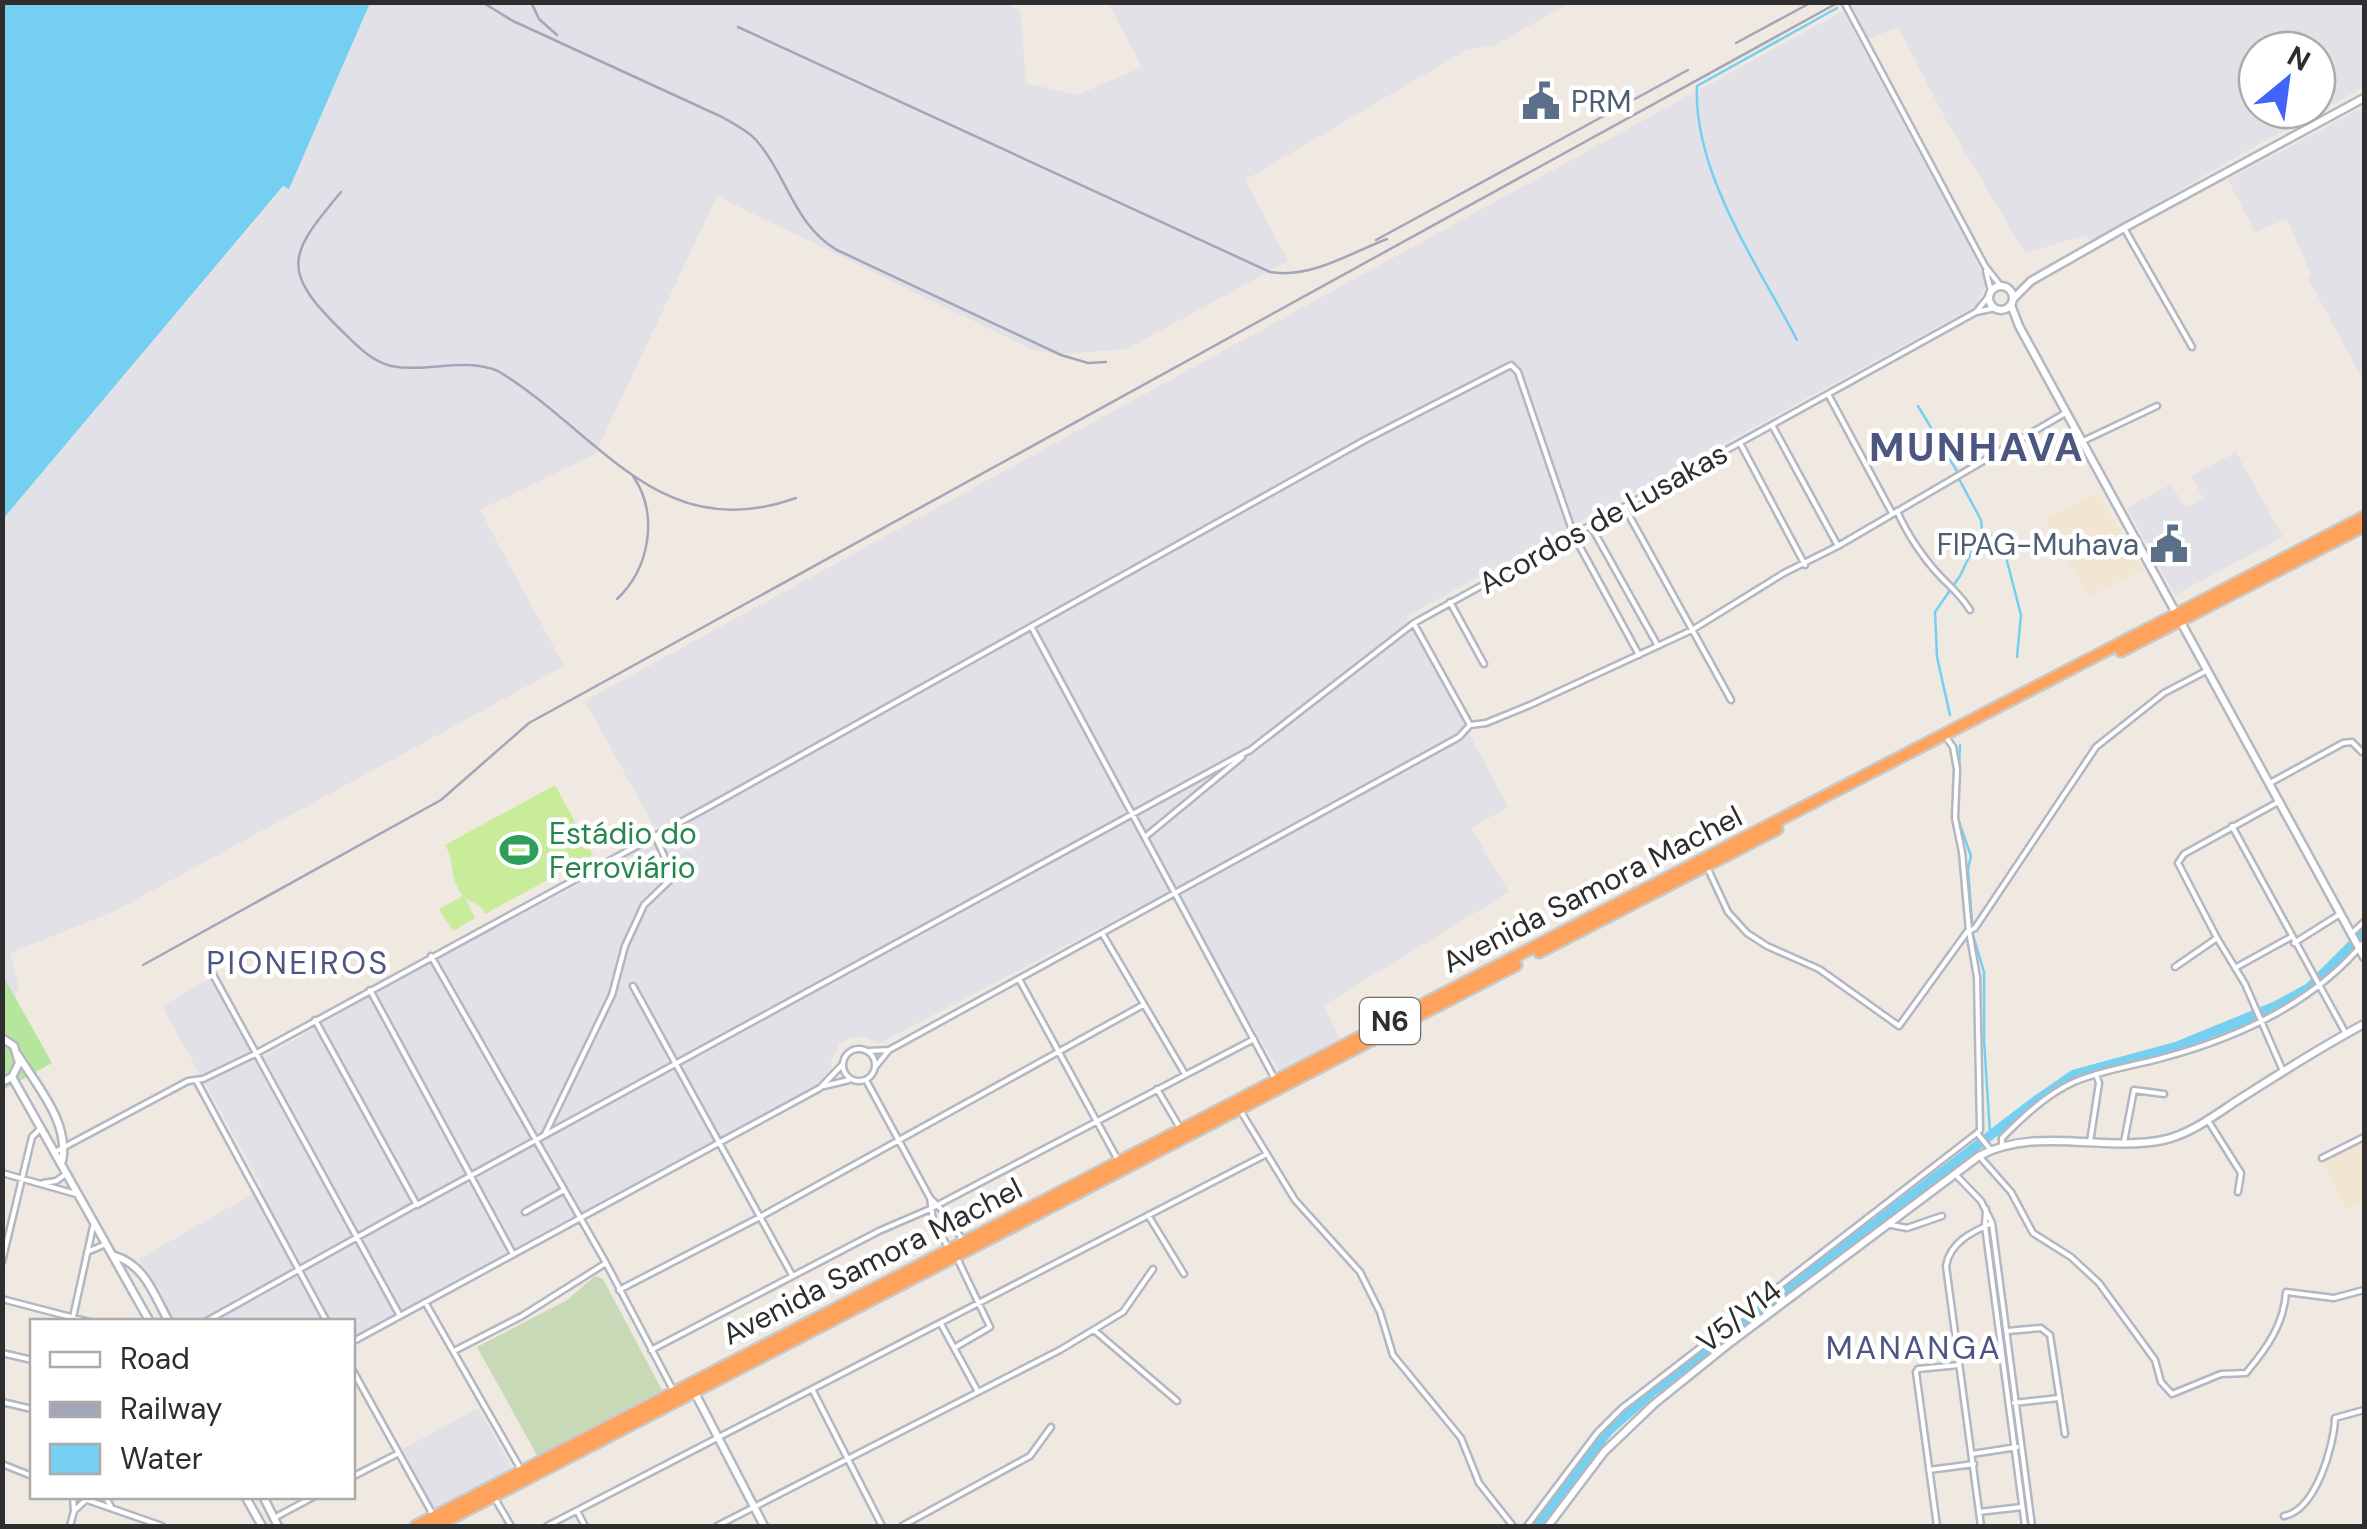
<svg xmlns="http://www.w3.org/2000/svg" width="2367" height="1529" viewBox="0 0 2367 1529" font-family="'DM Sans',sans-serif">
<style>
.industrial{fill:#e3e1e8;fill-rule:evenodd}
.education{fill:#f0e6d1}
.green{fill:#b6e59e}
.cemetery{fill:#c8d9b8}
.pitch{fill:#c9ec9a}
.water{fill:#75cff0}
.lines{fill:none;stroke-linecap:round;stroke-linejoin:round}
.stream{stroke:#75cff0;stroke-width:2.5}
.street-casing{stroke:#b4b7c1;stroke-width:9}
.secondary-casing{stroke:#b4b7c1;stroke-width:11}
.highway-casing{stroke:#c9c9c9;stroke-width:15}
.street{stroke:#fff;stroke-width:4}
.secondary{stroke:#fff;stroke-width:6}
.highway{stroke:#ffa35c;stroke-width:10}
.rail{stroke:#a3a6b8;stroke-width:2.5}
.labels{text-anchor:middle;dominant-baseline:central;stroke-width:9;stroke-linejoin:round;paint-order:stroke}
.shield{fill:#fff;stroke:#6d6d6d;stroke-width:2.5}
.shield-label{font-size:28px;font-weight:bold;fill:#2e2e2e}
.service-label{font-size:30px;fill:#4e5e75;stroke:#fff;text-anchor:start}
.street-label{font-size:30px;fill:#2e2e2e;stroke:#fff}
.leisure-label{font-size:30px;fill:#27864d;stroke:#fff;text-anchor:start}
.neighbourhood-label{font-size:32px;letter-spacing:2.5px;fill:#4d5680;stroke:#fff}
.district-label{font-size:40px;font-weight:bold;letter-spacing:2.5px;fill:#4d5680;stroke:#fff}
</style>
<rect width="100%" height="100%" fill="#efe9e1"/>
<path class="industrial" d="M370,3H1003L1020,10L1026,83L1077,95L1142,67L1108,3H1570L1493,46L1468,49L1245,180L1288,261L1127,349L1061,354L1033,350L717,196L595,454L480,510L564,666L113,912L10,953L19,988L14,999L3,1006V519L284,186L289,188Z
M1861,3H2364V87L2248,150L2091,242L2086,235L2025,253L1945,118L1898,27L1868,39L1851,7ZM2317,50V110H2257V50Z
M1843,11L1973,253L1986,283L1976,306L1407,616L1508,807L1471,828L1509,892L1324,1005L1341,1041L1281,1074L1172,890L878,1044L867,1037H852L840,1043L831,1060L833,1076L353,1341L352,1322L175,1321L139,1259L263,1188L162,1006L211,978L256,1062L406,975L573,887L656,830L585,701Z
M2364,107V382L2308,278L2311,274L2287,219L2255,232L2228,180Z
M2236,452L2283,537L2175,595L2127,508L2171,484L2186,508L2203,498L2191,476Z
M478,1408L513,1470L435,1511L403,1449Z"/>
<path class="education" d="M2098,492L2143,570L2089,597L2044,519Z
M2364,1140V1201L2347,1211L2322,1163Z"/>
<path class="green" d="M2,974L52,1063L3,1090Z"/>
<path class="cemetery" d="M595,1276L603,1279L662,1390L538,1457L477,1347L567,1300Z"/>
<path class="pitch" d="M555,785L593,855L485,914L481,907L465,898L475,918L453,931L439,909L463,896C449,879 455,861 445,845Z"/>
<path class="water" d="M3,2L370,3L289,189L283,186L3,519Z
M2364,926V938L2322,982L2256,1021L2166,1055L2098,1071L2070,1081L1656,1395L1612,1434L1542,1526H1529L1595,1438L1627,1407L2030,1099L2072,1070L2175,1042L2273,1002L2306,984Z"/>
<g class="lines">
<path class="stream" d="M1797,340C1758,265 1693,173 1697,86L1837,8
M1918,406L1957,471
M1982,530L2002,542L2021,615L2017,657
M1950,715L1937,657L1935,612L1960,576L1982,530L1981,520L1959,479
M1958,793L1960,745
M1957,816L1971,856L1968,869L1973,935L1984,972V1040L1990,1133"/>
<g class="street-casing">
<path id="street" d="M1844,2L1985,266L2000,285
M2124,228L2192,347
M1986,271L1991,291
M1976,312L1989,296
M1828,394L1892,513
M1772,425L1838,546
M2083,441L2157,406
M1740,443L1805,565
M1625,508L1731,700
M1897,511C1907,534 1925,561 1943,579C1954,590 1962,597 1970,610
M1592,528L1658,646
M1450,602L1484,664
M1414,624L1470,725
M1032,628L1276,1081
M1948,740L1953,747L1957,769L1955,818L1962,852L1969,931L1977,977L1980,1130L1977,1133
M1249,751L1414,623L1976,312L1995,308
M2270,783L2343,743L2352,742L2362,752
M2280,801L2184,854L2178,863L2217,938L2245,984L2283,1071
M2232,826L2345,1032
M1145,837L1242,757
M1707,867L1728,912L1747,933L1767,946L1819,969L1899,1026L1967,932L1975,928L2096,747L2164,693L2206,671
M1102,933L1185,1074
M2351,934L2364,922
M2294,943L2340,914
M431,956L606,1263L672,1388
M2175,967L2217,938
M2235,968L2291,937
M211,971L400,1316
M1019,979L1119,1162
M633,986L792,1275
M370,990L513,1254
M315,1020L417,1205L1248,751
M843 1065a16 16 0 1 1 32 0a16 16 0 1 1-32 0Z
M869,1051L889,1050
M876,1066L889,1050L1459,737L1470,725L1486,723L1530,705L1692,630L1784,573L1838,546L2067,412
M196,1080L327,1322
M866,1080L930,1198L944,1212L964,1242
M824,1086L849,1080
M1157,1089L1180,1128
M1240,1110L1295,1200L1360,1272L1380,1312L1393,1355L1461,1438L1479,1483L1513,1526
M2207,1119L2241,1173L2238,1192
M1977,1133L1990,1149
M545,1134L612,995L625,946L644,905L670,880L671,871L655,836
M2090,1142L2099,1083L2096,1074
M2124,1142L2134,1090L2164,1094
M2002,1147V1138C2022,1118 2047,1094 2074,1082C2102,1070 2133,1066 2162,1058C2237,1038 2314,1003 2364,942
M55,1152L188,1081L203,1079L255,1054L712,805L1365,440L1511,365L1518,372L1574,536L1639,655
M1980,1157L2011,1192L2033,1233L2071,1257L2099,1283L2155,1360L2161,1382L2172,1394L2221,1374L2246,1373C2267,1348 2284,1324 2286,1292L2334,1298L2364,1290
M2322,1158L2364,1137
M2,1173L76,1194
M1955,1174L1981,1201L1992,1223L2032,1526
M43,1183L56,1181L66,1174
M930,1198L933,1220L949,1249
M1986,1209L1985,1226L2025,1526
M525,1212L564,1190
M1148,1215L1184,1274
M1891,1225L1907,1228L1942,1216
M87,1252L106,1244
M2,1262L32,1137L41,1128
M619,1290L760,1217L1143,1005
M2,1299L90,1322
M425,1302L520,1468
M72,1322L94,1222
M205,1322L415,1205
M941,1324L977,1390
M1094,1330L1177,1401
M2007,1331L2041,1328L2050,1335L2065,1434
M352,1342L820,1088L843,1064
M954,1348L990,1327L958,1260
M651,1350L879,1231L930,1209L1254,1039
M454,1351L522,1316L606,1263
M2,1353L32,1360
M352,1369L432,1513
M812,1389L882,1526
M2,1402L32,1409
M2014,1403L2059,1398
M1972,1454L2017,1447
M2,1464L32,1476
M1929,1470L1974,1464
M352,1477L397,1454
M76,1496L162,1526
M105,1496L111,1507
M494,1497L511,1526
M74,1511L90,1496
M577,1511L585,1526
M1979,1512L2022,1507
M2284,1516C2316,1510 2334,1446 2335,1418L2364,1410
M274,1518L315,1496
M70,1526L74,1511L73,1497
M547,1526L1265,1155
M717,1526L1060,1350L1123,1312L1153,1269
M902,1526L1030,1456L1051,1427
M1527,1526L1597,1433L1622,1408L1977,1133
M1937,1526L1916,1372L1918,1369L1959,1365
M1981,1526L1946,1266C1950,1242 1972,1232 1992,1223"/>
</g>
<g class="secondary-casing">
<path id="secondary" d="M1989 298a12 12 0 1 1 24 0a12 12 0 1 1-24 0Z
M2014,298L2031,281L2124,228L2364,98
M2011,305L2019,326L2364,957
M2,1038L14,1046L19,1063L12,1077L2,1082
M18,1055C37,1086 70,1123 62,1161
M12,1077L150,1322
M115,1256C145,1265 154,1295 169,1322
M695,1393L764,1526
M245,1496L262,1526
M263,1496L278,1526
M1548,1526L1604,1452L1654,1404L1731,1342L1979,1156C2035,1126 2103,1152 2163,1140C2191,1134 2215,1115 2238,1100C2280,1073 2321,1047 2364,1024"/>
</g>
<g class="highway-casing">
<path id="highway" d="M2121,651L2364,526
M1539,952L1777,829
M416,1526L2364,517
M436,1526L1516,965"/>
</g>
<use href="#street" class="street"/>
<use href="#secondary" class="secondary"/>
<use href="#highway" class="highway"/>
<path class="rail" d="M482,2L513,21L722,117C734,124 747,130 756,140C787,175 794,225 837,250L1061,355L1088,363L1106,362
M531,2L539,19L557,35
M738,27L1270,272C1311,279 1350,253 1387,239
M1736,43L1812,2
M341,192C289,254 279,270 342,331C356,345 371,361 391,366C428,373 462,357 498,371C601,434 660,547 796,498
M1376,240L1688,70
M617,599C650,568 659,514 633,476
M143,965L441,800L529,723L1839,2"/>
</g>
<defs>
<g id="civic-bare" transform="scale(3)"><path d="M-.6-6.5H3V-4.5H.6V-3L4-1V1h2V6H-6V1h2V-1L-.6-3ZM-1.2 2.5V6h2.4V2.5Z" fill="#5c6f8a" stroke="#fff" stroke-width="2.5" paint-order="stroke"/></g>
<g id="stadium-bare" transform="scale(3)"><path d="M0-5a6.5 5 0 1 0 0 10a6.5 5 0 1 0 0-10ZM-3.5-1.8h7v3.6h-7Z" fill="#2e9e5b" stroke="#fff" stroke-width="2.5" paint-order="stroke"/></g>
</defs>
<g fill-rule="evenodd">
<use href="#civic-bare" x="1541" y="101"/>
<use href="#civic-bare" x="2169" y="544"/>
<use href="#stadium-bare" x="519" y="850"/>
</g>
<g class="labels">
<rect class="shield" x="1360" y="998" width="60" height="46" rx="8"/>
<g class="shield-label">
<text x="1390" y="1021">N6</text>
</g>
<g class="service-label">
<text x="1571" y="101">PRM</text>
<text x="2139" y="544" text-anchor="end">FIPAG-Muhava</text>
</g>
<g class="street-label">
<text transform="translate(1603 518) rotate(-29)">Acordos de Lusakas</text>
<text transform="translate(1592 889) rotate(-27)">Avenida Samora Machel</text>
<text transform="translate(872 1261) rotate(-27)">Avenida Samora Machel</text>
<text transform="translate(1739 1316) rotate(-38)">V5/V14</text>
</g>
<g class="leisure-label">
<text x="549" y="833">Estádio do<tspan x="549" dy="34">Ferroviário</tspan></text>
</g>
<g class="neighbourhood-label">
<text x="298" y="963">PIONEIROS</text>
<text x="1914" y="1348">MANANGA</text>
</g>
<g class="district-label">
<text x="1977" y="447">MUNHAVA</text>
</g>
</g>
<rect width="2367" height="1529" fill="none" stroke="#2e2e2e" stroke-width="10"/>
<rect x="30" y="1319" width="325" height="180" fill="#ffffff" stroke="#ababab" stroke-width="2.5"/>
<rect x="50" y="1352" width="50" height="15" fill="#ffffff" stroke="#ababab" stroke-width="2.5"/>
<text x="120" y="1369" font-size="30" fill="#2e2e2e">Road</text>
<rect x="50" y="1402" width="50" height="15" fill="#a3a6b8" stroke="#ababab" stroke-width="2.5"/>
<text x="120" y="1419" font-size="30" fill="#2e2e2e">Railway</text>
<rect x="50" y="1444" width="50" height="30" fill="#75cff0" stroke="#ababab" stroke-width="2.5"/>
<text x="120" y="1469" font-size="30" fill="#2e2e2e">Water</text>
<g transform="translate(2287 80) rotate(29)"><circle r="48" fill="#ffffff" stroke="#ababab" stroke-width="2.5"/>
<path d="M0-8L18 38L0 25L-18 38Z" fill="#4264fb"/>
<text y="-15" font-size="28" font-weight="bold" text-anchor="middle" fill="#2e2e2e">N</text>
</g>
</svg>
